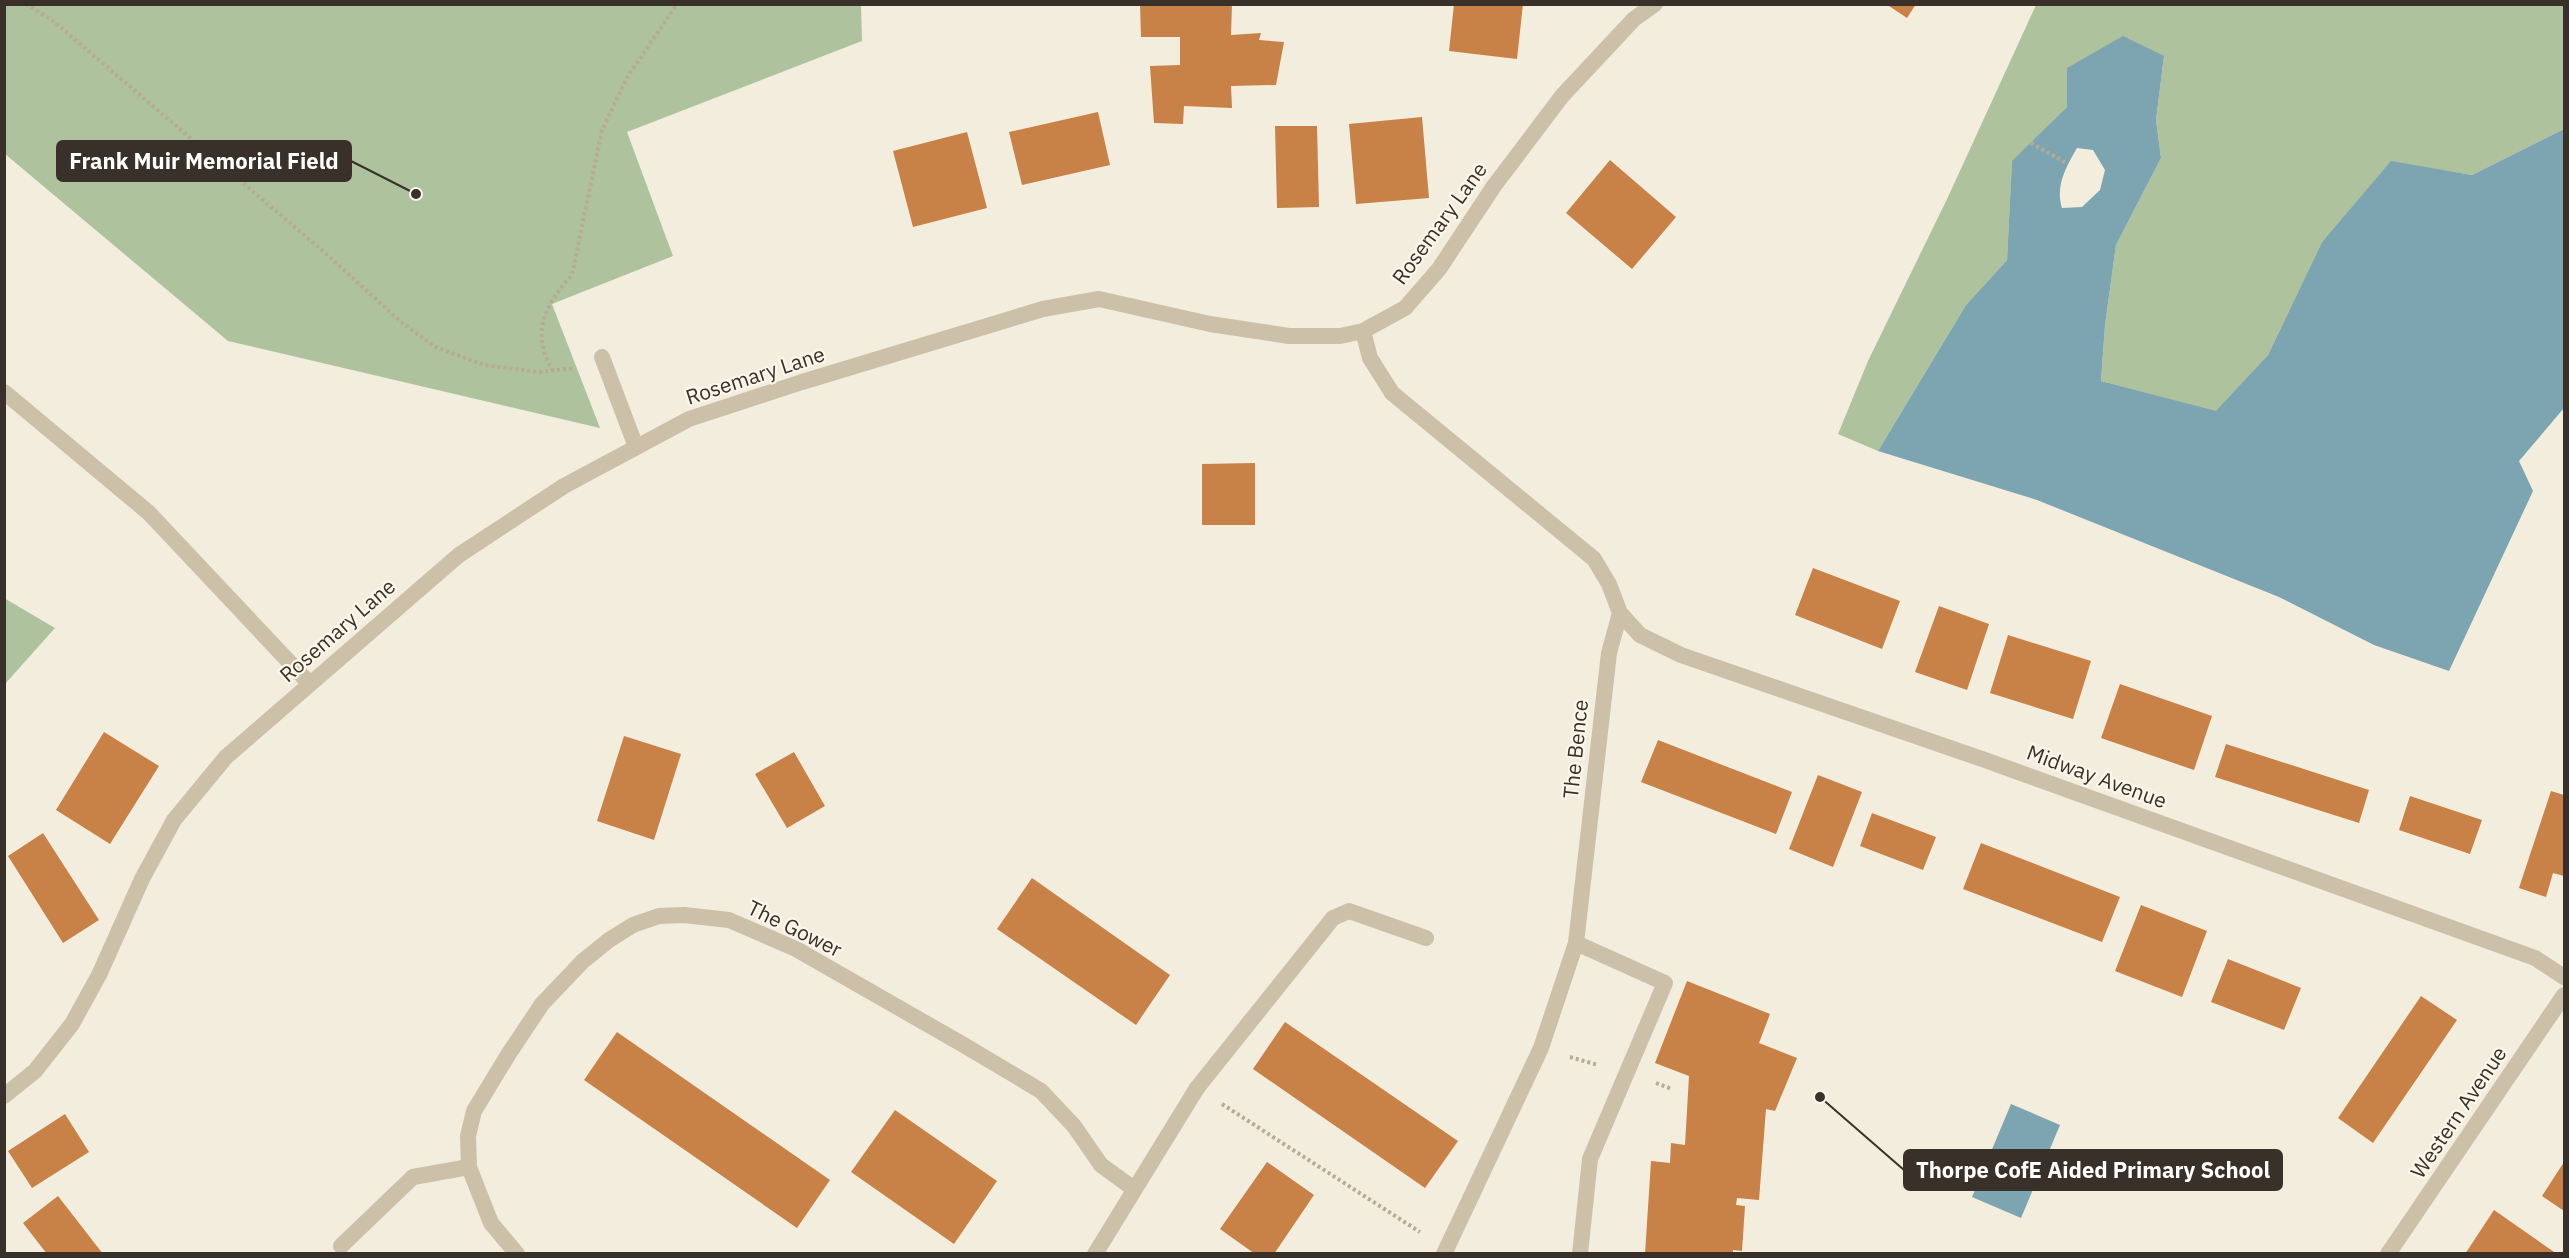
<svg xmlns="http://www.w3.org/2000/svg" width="2569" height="1258" viewBox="0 0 2569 1258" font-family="'IBM Plex Sans',sans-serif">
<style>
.green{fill:#aec39d}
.water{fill:#7ca4b1;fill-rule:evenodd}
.building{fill:#c88146}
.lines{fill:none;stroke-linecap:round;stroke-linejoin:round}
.path{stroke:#b8aa93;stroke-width:4;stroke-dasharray:3 3;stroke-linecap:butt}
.service{stroke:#ccc0a9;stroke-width:16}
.minor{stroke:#ccc0a9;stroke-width:16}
.labels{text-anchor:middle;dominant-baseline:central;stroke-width:4.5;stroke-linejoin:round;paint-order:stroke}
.street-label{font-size:21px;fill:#393129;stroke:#faf6ea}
.leader{fill:none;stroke:#393129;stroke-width:2}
.callout-dot{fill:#393129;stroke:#faf6ea;stroke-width:2}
.callout{fill:#393129;stroke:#393129;stroke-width:2}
.callout-label{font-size:22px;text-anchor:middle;font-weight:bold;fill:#fff}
</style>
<rect width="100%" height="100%" fill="#f3edde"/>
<path class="green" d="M861,4L862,41L627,132L673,256L552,304L600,428L228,341L5,154V5Z
M2036,5H2564V129L2472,175L2391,162L2322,242L2268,355L2217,412L2101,381L2105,325L2116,245L2161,158L2156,120L2164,56L2067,107L2012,162L2007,260L1966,305L1878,451L1838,434L1868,361L1948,197Z
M4,598L55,628L5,684H4Z"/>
<path class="water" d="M2123,36L2164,56L2156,120L2161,158L2116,245L2105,325L2101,381L2216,411L2268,355L2322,242L2391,161L2472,175L2564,129V408L2519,461L2533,491L2449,671L2374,645L2279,597L2037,500L1878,451L1966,305L2007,260L2012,161L2067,107V68ZM2077,148L2093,150L2105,170L2100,190L2082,207L2062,208C2055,186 2066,167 2077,148Z
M2011,1104L2060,1125L2021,1218L1972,1197Z"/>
<path class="building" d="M1140,4H1232L1231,35L1261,33L1259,40L1284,42L1276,85L1231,86L1232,108L1184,106L1183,124L1154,123L1150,66L1180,65V37H1141Z
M1454,4H1523L1517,59L1449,51Z
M1886,4H1916L1907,18Z
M1098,112L1110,165L1022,185L1009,132Z
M1422,117L1429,198L1356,204L1349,124Z
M1275,126H1317L1319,207L1277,208Z
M967,132L987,208L913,227L893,151Z
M1610,160L1676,217L1632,269L1566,213Z
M1255,463V525H1202V464Z
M1813,568L1900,601L1882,649L1795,615Z
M1939,606L1989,624L1967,690L1915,672Z
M2008,635L2091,661L2073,719L1990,693Z
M2120,684L2212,716L2194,770L2101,738Z
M104,732L159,766L110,844L56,810Z
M624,736L681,754L654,840L597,821Z
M1658,740L1792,792L1776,834L1641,782Z
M2226,744L2369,790L2359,823L2215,777Z
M794,752L825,806L787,828L755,774Z
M1818,775L1862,792L1833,867L1789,849Z
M2551,791L2564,795V876L2553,873L2546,897L2519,888Z
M2410,796L2482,820L2470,854L2399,830Z
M1872,813L1936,837L1923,870L1860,846Z
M43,833L99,920L63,943L8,856Z
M1981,843L2120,897L2102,942L1963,889Z
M1032,878L1170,975L1136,1025L997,929Z
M2141,905L2207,931L2182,997L2115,971Z
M2228,959L2301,988L2284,1030L2211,1002Z
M1687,981L1770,1014L1759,1043L1797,1058L1775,1111L1766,1109L1759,1200L1737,1198L1736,1205L1745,1206L1742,1251L1733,1250V1254H1645L1651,1161L1670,1163L1671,1143L1685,1145L1689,1076L1655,1063Z
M2421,996L2457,1020L2373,1143L2338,1118Z
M1285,1022L1458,1141L1425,1188L1253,1069Z
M617,1032L830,1180L797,1228L584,1080Z
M895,1110L997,1181L954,1244L851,1172Z
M65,1114L89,1152L32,1188L8,1151Z
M1267,1162L1314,1195L1274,1254H1255L1220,1229Z
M2564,1162V1211L2542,1196Z
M58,1196L103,1254H47L23,1223Z
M2494,1210L2557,1254H2465Z"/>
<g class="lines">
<path class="path" d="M26,4L52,20L324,252L400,321L435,347L485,365L539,372L574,368
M2031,143L2068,164
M553,371C530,333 545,305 572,275L602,130L628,76L677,4
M1570,1057L1598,1065
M1656,1083L1672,1089
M1222,1104L1420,1232"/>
<path class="service" d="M602,357L636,447
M4,392L149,513L309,683
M1576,943L1665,983L1590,1159L1580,1254
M1197,1088L1333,918L1349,911L1426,938"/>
<path class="minor" d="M1363,331L1370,358L1392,393L1594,559L1609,584L1620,613L1609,653L1576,943L1541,1048L1444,1254
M1620,613L1640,635L1681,655L1985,760L2535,958L2564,977
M4,1096L35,1071L72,1024L99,975L142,879L174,820L226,757L459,555L564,486L689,419L802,382L1043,309L1099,299L1210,324L1289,336H1340L1363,331L1405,308L1439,269L1494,186L1562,96L1634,19L1655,4
M341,1246L413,1177L469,1167
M517,1254L491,1223L469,1167L468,1136L474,1111L508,1055L542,1004L583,961L609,940L633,925L659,916L684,915L729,920L796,949L962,1044L1041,1091L1074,1126L1101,1165L1134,1189
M1095,1254L1197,1088
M2388,1254L2564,995"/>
</g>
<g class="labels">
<g class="street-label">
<text transform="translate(1439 223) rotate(-54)">Rosemary Lane</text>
<text transform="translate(755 375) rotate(-18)">Rosemary Lane</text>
<text transform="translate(337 630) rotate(-41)">Rosemary Lane</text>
<text transform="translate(1575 749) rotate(-84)">The Bence</text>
<text transform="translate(2097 776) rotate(20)">Midway Avenue</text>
<text transform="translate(795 928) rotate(26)">The Gower</text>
<text transform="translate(2458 1112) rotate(-56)">Western Avenue</text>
</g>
</g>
<path class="leader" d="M416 194L351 161M1820 1097L1904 1170"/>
<g class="callout-dot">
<circle cx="416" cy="194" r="6"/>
<circle cx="1820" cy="1097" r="6"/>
</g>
<g class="callout">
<rect x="57" y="141" width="294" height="40" rx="6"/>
<rect x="1904" y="1150" width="378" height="40" rx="6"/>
</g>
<g class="callout-label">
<text x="204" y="169">Frank Muir Memorial Field</text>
<text x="2093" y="1178">Thorpe CofE Aided Primary School</text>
</g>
<rect width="2569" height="1258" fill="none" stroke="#393129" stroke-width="12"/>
</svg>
